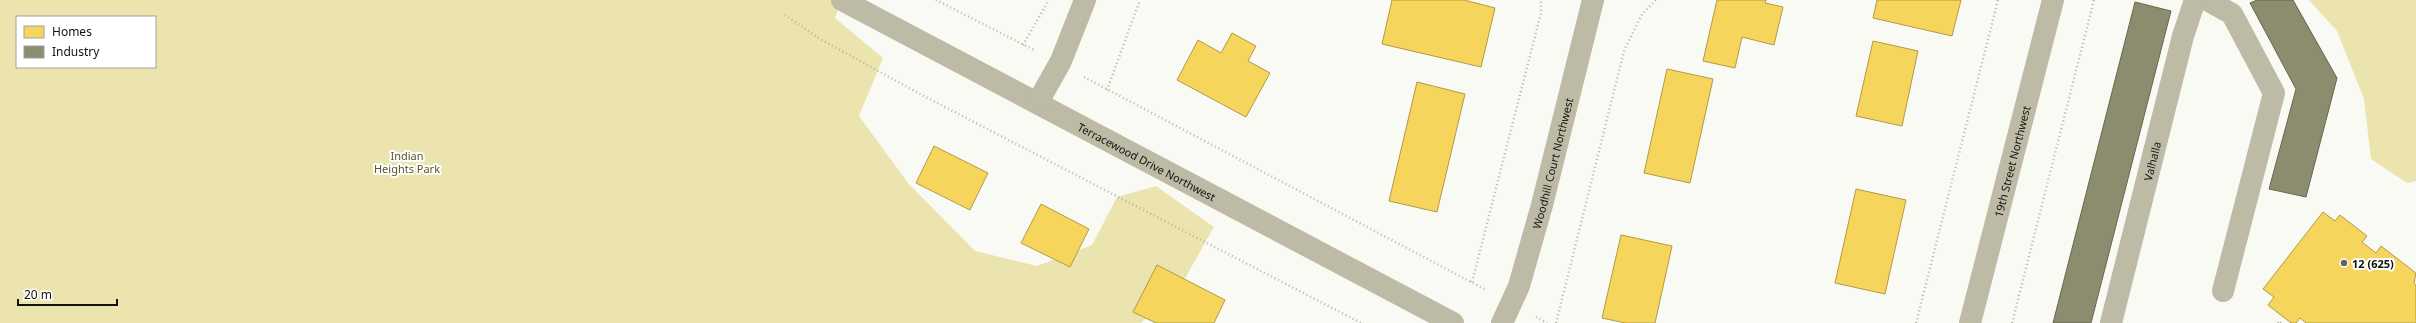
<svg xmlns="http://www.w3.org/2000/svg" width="2416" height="323" viewBox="0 0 2416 323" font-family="'Noto Sans',sans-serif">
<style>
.green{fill:#ebe4af;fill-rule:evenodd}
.homes{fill:#f6d55c;stroke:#b29a45}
.industry{fill:#8c8c6e;stroke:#676751}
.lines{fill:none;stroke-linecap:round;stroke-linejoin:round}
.path{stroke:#b7b5a8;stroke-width:2.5;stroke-dasharray:1 3;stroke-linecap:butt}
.minor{stroke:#bdbaa6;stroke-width:22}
.poi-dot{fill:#63635f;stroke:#fff;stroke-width:1.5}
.labels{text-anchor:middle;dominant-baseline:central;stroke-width:4;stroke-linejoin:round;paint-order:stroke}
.park-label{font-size:11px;fill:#595328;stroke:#fff}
.street-label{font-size:11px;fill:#12110e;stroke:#fff}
.poi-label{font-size:11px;font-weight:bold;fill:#12110e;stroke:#fff;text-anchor:start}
</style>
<rect width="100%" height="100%" fill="#fafaf5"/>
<path class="green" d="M0,0H842L835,18L883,58L859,116L908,183L975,251L1037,266L1092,245L1117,197L1156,186L1214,227L1179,289L1141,323H0ZM17,17H155V67H17Z
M2309,0H2416V181L2407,183L2371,159L2364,99L2337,31Z"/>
<path class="homes" d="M1392,0H1464L1495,8L1481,67L1382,44Z
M1717,0H1766L1765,3L1783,7L1774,45L1742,37L1735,68L1703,61Z
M1877,0H1961L1952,36L1873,18Z
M1232,33L1256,46L1248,61L1270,73L1246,117L1177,80L1198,40L1221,53Z
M1873,41L1918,51L1902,126L1856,116Z
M1667,69L1713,79L1690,183L1644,173Z
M1417,82L1465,94L1437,212L1389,201Z
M934,146L988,173L970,210L916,183Z
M1856,189L1906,200L1885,294L1835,283Z
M1041,204L1089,229L1070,267L1021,243Z
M2323,212L2335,221L2340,215L2367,236L2362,242L2376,253L2381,246L2416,273L2414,283L2416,285V323H2306L2300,318L2296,323H2291L2268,305L2274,297L2263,289Z
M1621,235L1672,246L1655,323H1625L1602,318Z
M1157,265L1225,300L1214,323H1156L1133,312Z"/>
<path class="industry" d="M2257,0H2293L2337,78L2306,197L2269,189L2296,89L2250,3Z
M2135,2L2171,11L2091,323H2053Z"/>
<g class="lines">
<path class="path" d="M936,0L1034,50
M785,15L820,39L920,94L1361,323
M1023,45L1049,0
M1084,77L1486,290
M1107,90L1140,0
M1472,282L1541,13V0
M1536,317L1547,323
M1556,323L1624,51L1642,14L1656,0
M1916,323L1998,0
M2012,323L2094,0
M2278,323L2279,321L2281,323"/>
<g class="minor">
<path id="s1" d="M842,0L1453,323"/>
<path d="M2207,0L2232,14L2274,93L2223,291"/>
<path d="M1038,102L1061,61L1085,0"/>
<path id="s2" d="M1502,323L1519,286L1542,205L1593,0"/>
<path id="s3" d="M1970,323L2053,0"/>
<path id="s4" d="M2111,323L2183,36L2195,0"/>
</g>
</g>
<circle class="poi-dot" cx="2344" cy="263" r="4"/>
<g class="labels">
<g class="park-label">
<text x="407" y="155">Indian<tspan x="407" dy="13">Heights Park</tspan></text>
</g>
<g class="street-label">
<text stroke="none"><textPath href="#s4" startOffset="167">Valhalla</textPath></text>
<text stroke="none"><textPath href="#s1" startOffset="345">Terracewood Drive Northwest</textPath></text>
<text stroke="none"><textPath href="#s3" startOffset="167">19th Street Northwest</textPath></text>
<text stroke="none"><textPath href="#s2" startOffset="168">Woodhill Court Northwest</textPath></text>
</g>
<g class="poi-label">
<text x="2352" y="263">12 (625)</text>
</g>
</g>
<rect x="16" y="16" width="140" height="52" fill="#ffffff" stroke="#a0a09f"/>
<rect x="24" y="26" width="20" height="12" fill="#f6d55c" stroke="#a0a09f"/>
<text x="52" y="36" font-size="12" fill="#12110e">Homes</text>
<rect x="24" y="46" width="20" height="12" fill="#8c8c6e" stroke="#a0a09f"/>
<text x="52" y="56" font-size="12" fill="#12110e">Industry</text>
<path d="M18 299v6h99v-6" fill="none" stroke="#12110e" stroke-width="2"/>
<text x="24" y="299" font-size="12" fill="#12110e" stroke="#ffffff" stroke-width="3" paint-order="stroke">20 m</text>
</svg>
